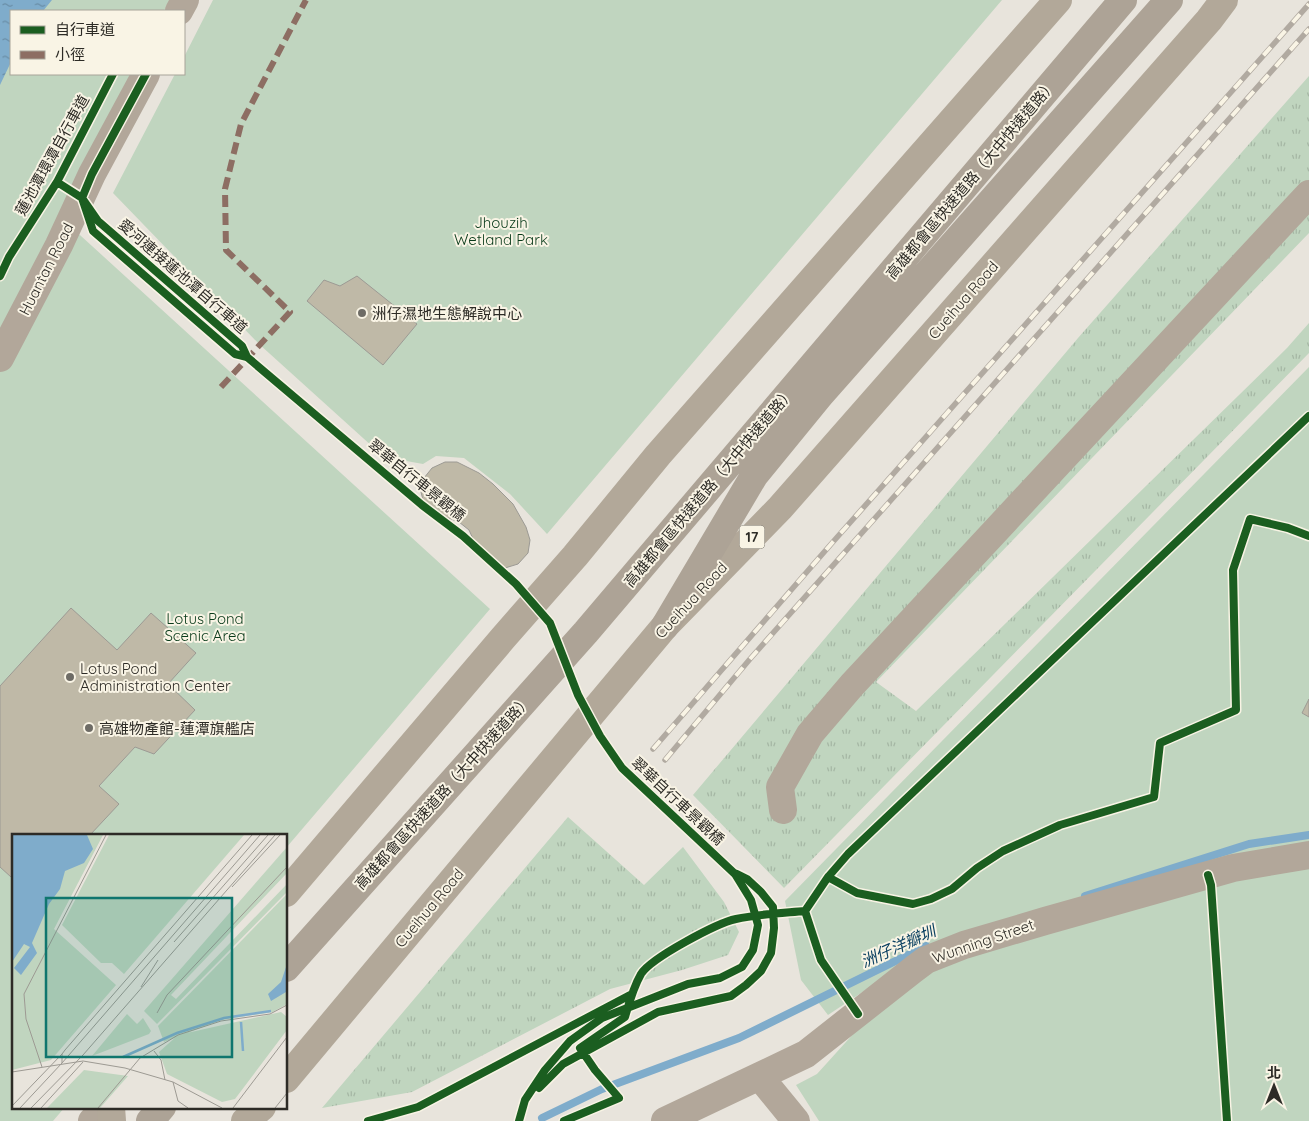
<svg xmlns="http://www.w3.org/2000/svg" width="1309" height="1121" viewBox="0 0 1309 1121" font-family="Quicksand,'Noto Sans TC',sans-serif">
<style>
.grass{fill:url(#grass-tufts)}
.green{fill:#c0d5bf}
.water{fill:url(#water-ripples)}
.lines{fill:none;stroke-linecap:round;stroke-linejoin:round}
.stream{stroke:#7faccb;stroke-width:8}
.building{fill:#bfb9a7;stroke:#9c9a94}
.minor{stroke:#b2a79a;stroke-width:28}
.major{stroke:#b2a899;stroke-width:28}
.highway{stroke:#ada396;stroke-width:28}
.rail-casing{stroke:#b1aaa1;stroke-width:5.5}
.rail{stroke:#f9f4e5;stroke-width:4;stroke-dasharray:11;stroke-linecap:butt}
.quiet{stroke:#8d6e63;stroke-width:6;stroke-dasharray:12 6;stroke-linecap:butt}
.cycleway-casing{stroke:#f9f4e5;stroke-width:11}
.cycleway{stroke:#1b5e20;stroke-width:8}
.poi-dot{fill:#6e6c66;stroke:#f9f4e5;stroke-width:2}
.labels{text-anchor:middle;dominant-baseline:central;stroke-width:4;stroke-linejoin:round;paint-order:stroke}
.shield{fill:#f9f4e5;stroke:#6a675f;stroke-width:1}
.shield-label{font-size:14px;font-weight:bold;fill:#2d2b26}
.street-label{font-size:15px;fill:#2d2b26;stroke:#f9f4e5}
.park-label{font-size:15px;fill:#083a19;stroke:#f9f4e5}
.poi-label{font-size:15px;fill:#2d2b26;stroke:#f9f4e5;text-anchor:start}
.water-label{font-size:16px;font-style:italic;fill:#0b4061;stroke:#f9f4e5}
.inset-river{fill:none;stroke:#7faccb;stroke-width:2.5}
.inset-road{fill:none;stroke:#9d9a93;stroke-width:1}
.view{fill:#0f766e;fill-opacity:0.15;stroke:#0f766e;stroke-width:2.5}
.inset-edge{fill:none;stroke:#2d2b26;stroke-width:2.5}
</style>
<defs>
<pattern id="grass-tufts" width="24" height="20" patternUnits="userSpaceOnUse" patternTransform="scale(1.25)"><rect width="24" height="20" fill="#c0d5bf"/><path d="M3 7l-1-3M5 7V3M7 7l1-3M15 17l-1-3M17 17v-4M19 17l1-3" fill="none" stroke="#a5b7a4"/></pattern>
<pattern id="water-ripples" width="26" height="14" patternUnits="userSpaceOnUse" patternTransform="scale(1.25)"><rect width="26" height="14" fill="#7faccb"/><path d="M2 4q2-2 4 0t4 0M15 11q2-2 4 0t4 0" fill="none" stroke="#688ca5"/></pattern>
</defs>
<rect width="100%" height="100%" fill="#e8e4dc"/>
<path class="grass" d="M1309,76V233L876,682L916,711L1287,348L1309,323V353L784,888L693,795L1078,338Z
M568,817L644,885L683,847L724,902L739,932L728,955L682,970L610,989L412,1092L322,1108Z"/>
<path class="green" d="M0,0H170L164,11H11V74H132L58,215L490,609L286,848V835H14V1107H65L53,1121H0Z
M213,0H1002L547,534L510,494L464,458L436,456L423,464L384,457L259,344L113,193L175,74H184V57Z
M1309,367V847L915,957L828,1015L801,980L785,901Z
M1309,864V1121H819L796,1085L817,1074L893,990L930,966L1211,885Z"/>
<path class="water" d="M0,0H52L43,11H11V62L0,85Z"/>
<g class="lines">
<path class="stream" d="M1085,896L1249,844L1309,835
M542,1118L602,1089L739,1038L926,946"/>
</g>
<path class="building" d="M357,276L417,324L383,365L307,301L324,280L340,286Z
M445,462H457L479,473L493,484L513,504L526,527L530,540L528,553L518,564L505,568L488,562L480,554L469,530L459,522L435,513L423,500L421,492L424,478L432,468Z
M71,608L117,650L151,613L196,653L168,684L195,710L154,754L135,747L99,786L119,804L90,835H14V873L11,877L0,867V686Z
M1309,699V717L1302,713Z"/>
<g class="lines">
<path class="minor" d="M179,11L185,0
M0,358L59,245L92,174L146,74
M783,810L780,787L810,734L852,685L1309,194
M760,1077L796,1121
M92,1121L104,1107
M665,1121L806,1054L914,969L926,960L964,945L1045,921L1233,868L1309,855"/>
<path class="major" d="M286,893L503,638L575,556L658,455L1058,0
M286,1079L665,626L780,508L1209,20L1224,0
M111,1107L112,1121
M245,1121L262,1107"/>
<path class="highway" d="M665,626L754,476L821,394L1169,0
M286,968L586,632L1123,0
M150,1121L162,1107"/>
<g class="rail-casing">
<path id="rail" d="M653,749L832,543L1309,4
M665,760L750,659L1309,29"/>
</g>
<use href="#rail" class="rail"/>
<path class="quiet" d="M221,387L290,312L226,250L225,189L241,124L306,0"/>
<g class="cycleway-casing">
<path id="cycleway" d="M57,182L82,198L98,221L242,346L247,357
M82,198L93,231L235,354L247,357L422,505L463,536L516,584L550,623L578,695L600,736L622,768L735,874L751,900L758,925L753,950L742,967L720,978L688,984L602,1018L570,1041L545,1070L525,1100L519,1121
M82,198L92,174L146,74
M0,276L9,257L57,182L113,74
M1208,875L1211,885L1227,1121
M828,877L857,893L913,904L931,899L952,889L977,868L1003,851L1060,825L1154,797L1160,743L1236,710L1233,570L1250,519L1288,528L1309,536
M805,911L821,960L858,1014
M539,1088L563,1064L658,1012L731,996L746,985L761,971L771,953L774,928L773,907L761,892L747,879L737,874
M368,1121L418,1107L632,994
M564,1121L619,1098L595,1070L580,1048L625,1017C629,1003 633,988 641,974C651,958 717,923 736,919C758,914 783,913 805,911L828,877L848,854L1309,416"/>
</g>
<use href="#cycleway" class="cycleway"/>
</g>
<g class="poi-dot">
<circle cx="362" cy="313" r="5"/>
<circle cx="70" cy="677" r="5"/>
<circle cx="89" cy="728" r="5"/>
</g>
<g class="labels">
<rect class="shield" x="739.5" y="525.5" width="25" height="23" rx="4"/>
<g class="shield-label">
<text x="752" y="537">17</text>
</g>
<g class="street-label">
<text transform="translate(52 155) rotate(-61)">蓮池潭環潭自行車道</text>
<text transform="translate(971 179) rotate(-50)">高雄都會區快速道路（大中快速道路）</text>
<text transform="translate(46 269) rotate(-63)">Huantan Road</text>
<text transform="translate(183 276) rotate(41)">愛河連接蓮池潭自行車道</text>
<text transform="translate(963 300) rotate(-49)">Cueihua Road</text>
<text transform="translate(417 480) rotate(39)">翠華自行車景觀橋</text>
<text transform="translate(709 487) rotate(-50)">高雄都會區快速道路（大中快速道路）</text>
<text transform="translate(691 600) rotate(-47)">Cueihua Road</text>
<text transform="translate(443 792) rotate(-48)">高雄都會區快速道路（大中快速道路）</text>
<text transform="translate(678 801) rotate(43)">翠華自行車景觀橋</text>
<text transform="translate(429 908) rotate(-50)">Cueihua Road</text>
<text transform="translate(983 941) rotate(-19)">Wunning Street</text>
</g>
<g class="park-label">
<text x="501" y="222">Jhouzih<tspan x="501" dy="17">Wetland Park</tspan></text>
<text x="205" y="618">Lotus Pond<tspan x="205" dy="17">Scenic Area</tspan></text>
</g>
<g class="poi-label">
<text x="372" y="313">洲仔濕地生態解說中心</text>
<text x="80" y="668">Lotus Pond<tspan x="80" dy="17">Administration Center</tspan></text>
<text x="99" y="728">高雄物產館-蓮潭旗艦店</text>
</g>
<g class="water-label">
<text transform="translate(898 946) rotate(-24)">洲仔洋瓣圳</text>
</g>
</g>
<g transform="translate(12 834)">
<rect width="275" height="275" fill="#e8e4dc"/>
<path d="M275,13V39L159,161L164,165L275,50V58L145,190L132,177ZM115,180L125,190L131,184L139,197L137,200L80,222Z" fill="#c0d5bf"/>
<path d="M0,1H91L42,95L104,151L39,226L0,236ZM97,1H232L112,140L100,129H89L50,91ZM275,60V170L261,178L209,186L152,208L146,192ZM269,178L275,183V196L223,265L210,268L155,240L147,218L166,201ZM72,236L116,242L88,274H35Z" fill="#c0d5bf"/>
<path d="M0,1H75L81,15L72,29L53,37L48,55L37,70L20,109L25,119L9,141L2,134L18,113L12,110L0,128ZM275,130L274,158L259,167L256,160L269,148Z" fill="#7faccb"/>
<path class="inset-river" d="M229,188L231,217M111,223L165,199L212,184L259,177"/>
<path class="inset-road" d="M220,53L268,1M162,108L256,1M129,153L146,126M145,179L155,161L275,33M142,217L149,226L153,246M50,229L248,1M30,233L14,185L12,160L94,1M0,238L71,227L113,234L161,248L210,274M161,248L166,267L176,274M0,272L50,220M8,274L50,229V220L53,216L240,1M19,274L71,221L263,1M29,274L71,228M86,274L128,224L166,201L209,187L258,180L275,171M221,274L275,203M263,274L275,259"/>
<path class="view" d="M34,64H220V223H34Z"/>
<rect width="275" height="275" class="inset-edge"/>
</g>
<rect x="10" y="10" width="175" height="65" fill="#f9f4e5" stroke="#a7a499"/>
<rect x="20" y="26" width="25" height="8" fill="#1b5e20" stroke="#a7a499"/>
<text x="55" y="35" font-size="15" fill="#2d2b26">自行車道</text>
<rect x="20" y="51" width="25" height="8" fill="#8d6e63" stroke="#a7a499"/>
<text x="55" y="60" font-size="15" fill="#2d2b26">小徑</text>
<g transform="translate(1274 1086)" stroke="#f9f4e5" stroke-width="4" paint-order="stroke">
<path d="M0-4L9 19L0 12L-9 19Z" fill="#2d2b26"/>
<text y="-8" font-size="14" font-weight="bold" text-anchor="middle" fill="#2d2b26">北</text>
</g>
</svg>
